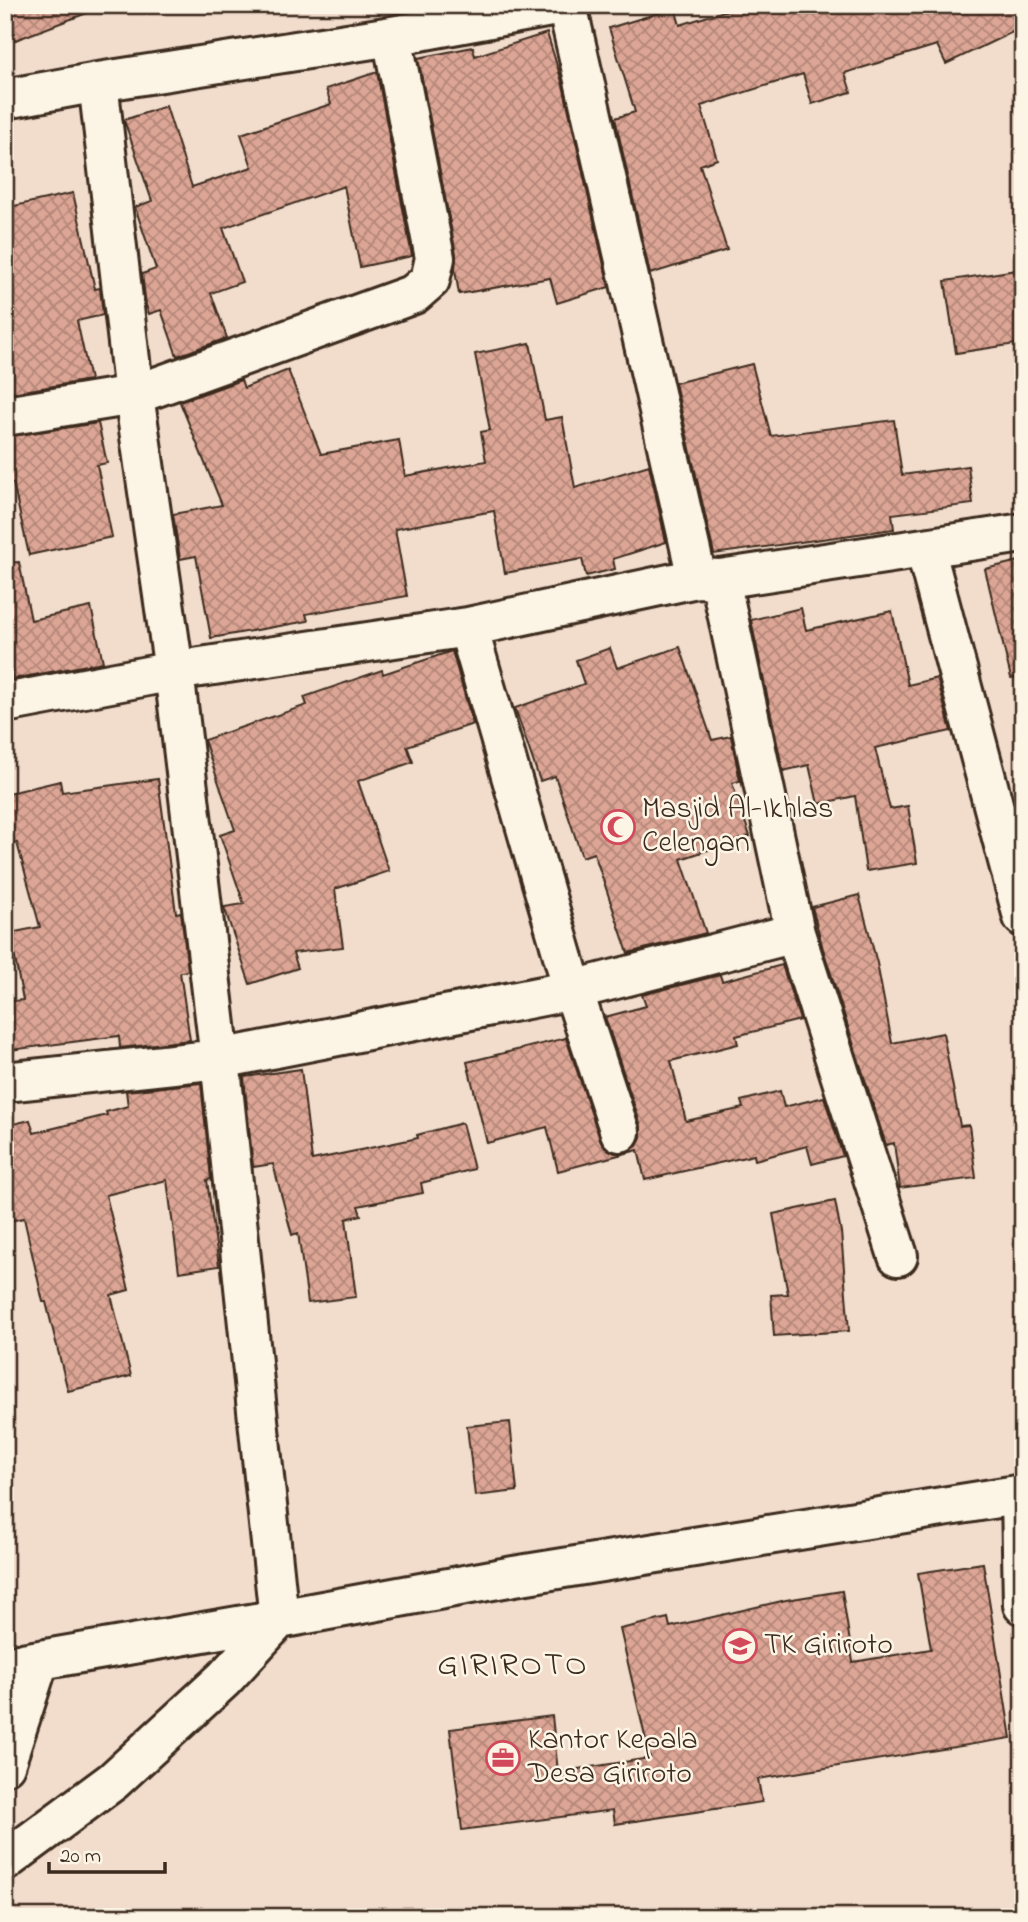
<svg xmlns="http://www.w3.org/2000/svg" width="1028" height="1922" viewBox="0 0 1028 1922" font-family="'Indie Flower',sans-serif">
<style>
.building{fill:url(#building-cross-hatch);stroke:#3b2a1e;stroke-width:2}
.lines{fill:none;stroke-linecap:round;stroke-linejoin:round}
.minor-casing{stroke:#3b2a1e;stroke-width:44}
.minor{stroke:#fcf5e5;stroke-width:38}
.labels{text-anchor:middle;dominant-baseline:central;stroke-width:5;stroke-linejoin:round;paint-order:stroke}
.poi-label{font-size:30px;fill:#3b2a1e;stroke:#fcf5e5;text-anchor:start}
.quarter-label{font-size:33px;letter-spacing:2px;fill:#3b2a1e;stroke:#fcf5e5}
</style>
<defs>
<pattern id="building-cross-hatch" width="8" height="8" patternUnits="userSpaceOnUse" patternTransform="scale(1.75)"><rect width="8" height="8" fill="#dca595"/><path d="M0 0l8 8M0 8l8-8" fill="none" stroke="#b48779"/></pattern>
</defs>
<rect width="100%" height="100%" fill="#f2ddcd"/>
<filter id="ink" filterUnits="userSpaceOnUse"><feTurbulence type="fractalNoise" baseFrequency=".0143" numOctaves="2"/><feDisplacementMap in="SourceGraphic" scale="14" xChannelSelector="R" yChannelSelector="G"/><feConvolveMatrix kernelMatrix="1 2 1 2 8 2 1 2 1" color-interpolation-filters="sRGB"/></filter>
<g filter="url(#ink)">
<path class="building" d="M5,5H100V8L5,44Z
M743,5H1023V27L946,64L937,45L845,73L851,92L812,104L803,74L701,106L717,159L700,165L727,250L650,274L615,118L635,112L609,28L675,8L680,25Z
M547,33L563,85L609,287L557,303L550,278L459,294L455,270L456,254L418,58L473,47L475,56Z
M377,72L412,256L360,267L344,186L223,228L242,282L211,293L227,338L177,356L161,310L149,314L146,305L142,274L156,269L135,207L152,201L124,120L166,106L192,187L252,167L241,134L331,104L326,89Z
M73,193L95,289L100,288L103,315L77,321L90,380L5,394V208Z
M1023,269V343L956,353L945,281Z
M530,343L545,420L562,417L575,488L649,465L666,542L613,559L615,569L586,576L582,559L505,573L494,511L395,529L407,596L306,614L308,621L211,638L196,556L180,559L173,514L222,505L180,402L241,380L244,388L288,370L321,454L399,440L405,476L486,461L481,432L490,430L475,354Z
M752,364L771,436L894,420L902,475L968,466L973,504L892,514L894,529L714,554L675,383Z
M98,423L107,463L97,465L112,537L29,555L13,483L8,484L5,468V437Z
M1023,560V677L1011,678L985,569Z
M19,562L31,620L91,607L103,662L13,679L5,641V563Z
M801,608L806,630L892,611L908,685L937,678L951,731L875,748L890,809L908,806L917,863L866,871L855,796L818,804L809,765L783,771L751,620Z
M680,647L712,740L731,736L740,781L732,783L750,836L681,859L706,933L628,953L594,853L582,857L555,776L540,781L515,708L584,684L576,660L610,648L617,668Z
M452,651L473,724L407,746L413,762L358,781L389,871L335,889L343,947L293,953L298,968L250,984L224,907L244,904L220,835L235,830L204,740L307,705L304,697L382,670L383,674Z
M158,779L176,913L181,912L188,971L180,972L190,1040L120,1048L119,1036L11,1050L5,1002L23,1000L10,933L40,927L17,843L5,846V794L60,781L62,792Z
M859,895L877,963L892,1043L943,1033L960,1126L969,1125L976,1178L900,1188L894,1143L886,1145L823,949L812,907Z
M782,965L800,1020L736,1036L738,1044L671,1061L686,1121L743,1108L741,1101L780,1091L784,1107L824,1097L843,1156L812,1164L807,1146L755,1160L754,1155L645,1180L638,1150L558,1171L547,1127L487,1143L467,1062L566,1038L600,1139L605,1148L615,1153L627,1152L637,1146L641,1137V1126L605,1017L646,1006L642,995L720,975L722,981Z
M301,1069L312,1160L418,1138L417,1135L462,1123L474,1169L421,1183L423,1193L358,1206L361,1215L346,1219L356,1297L308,1303L298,1233L292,1235L273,1164L253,1167L244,1077Z
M201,1083L211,1179L207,1180L219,1266L179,1272L167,1180L106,1195L129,1290L111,1295L131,1376L68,1391L46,1302H43L24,1218L5,1222V1126L30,1120L34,1133L107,1115L106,1112L128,1106L126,1091Z
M835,1201L841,1232L849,1331L774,1336L771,1295L788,1294L773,1214Z
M510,1422L517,1491L475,1496L467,1426Z
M983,1563L1011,1738L758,1779L762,1802L615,1824L613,1810L462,1830L450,1729L552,1716L558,1772L650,1758L620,1629L668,1618L670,1627L786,1600L842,1591L853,1662L931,1649L918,1573Z"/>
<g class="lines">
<g class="minor-casing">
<path id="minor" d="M567,5L697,578
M5,99L98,82L392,36L562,5
M5,416L134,395L414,294L430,280L435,258L392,36
M925,548L1023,917
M468,627L573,990L620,1132
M5,703L174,671L468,627L697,578L720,579L1023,533
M795,933L898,1256
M5,1082L220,1059L573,990L795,933L720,579
M1021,1494L1023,1605
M5,1666L279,1619L514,1576L1023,1494
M5,1765L39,1661
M5,1861L113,1781L224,1679L279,1619L220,1059L174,671L134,395L98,82"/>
</g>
<use href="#minor" class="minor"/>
</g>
</g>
<defs>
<g id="mosque-ring" transform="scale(1.75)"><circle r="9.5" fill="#fcf5e5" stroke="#d1495b" stroke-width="1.5"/><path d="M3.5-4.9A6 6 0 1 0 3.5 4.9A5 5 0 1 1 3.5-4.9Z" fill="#d1495b"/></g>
<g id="school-ring" transform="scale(1.75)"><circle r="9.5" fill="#fcf5e5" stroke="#d1495b" stroke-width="1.5"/><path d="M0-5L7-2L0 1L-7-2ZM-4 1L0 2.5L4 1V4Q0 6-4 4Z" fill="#d1495b"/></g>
<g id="office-ring" transform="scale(1.75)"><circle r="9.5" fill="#fcf5e5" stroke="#d1495b" stroke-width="1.5"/><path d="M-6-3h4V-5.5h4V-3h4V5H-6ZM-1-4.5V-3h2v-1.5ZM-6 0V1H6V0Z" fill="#d1495b"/></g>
</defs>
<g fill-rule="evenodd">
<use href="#mosque-ring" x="618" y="827"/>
<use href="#school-ring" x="740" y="1646"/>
<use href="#office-ring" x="503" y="1758"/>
</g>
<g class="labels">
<g class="poi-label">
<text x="642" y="810">Masjid Al-Ikhlas<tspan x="642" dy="34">Celengan</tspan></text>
<text x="764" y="1646">TK Giriroto</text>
<text x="528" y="1741">Kantor Kepala<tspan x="528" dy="34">Desa Giriroto</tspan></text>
</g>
<g class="quarter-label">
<text x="513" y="1666">GIRIROTO</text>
</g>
</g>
<rect width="1028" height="1922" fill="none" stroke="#fcf5e5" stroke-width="28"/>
<rect x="14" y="14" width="1000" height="1894" fill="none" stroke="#3b2a1e" stroke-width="2.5" filter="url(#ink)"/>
<path d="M49 1862v10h116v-10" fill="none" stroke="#3b2a1e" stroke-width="3.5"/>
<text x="60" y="1862" font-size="21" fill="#3b2a1e" stroke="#fcf5e5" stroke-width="5" paint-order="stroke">20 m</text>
</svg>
